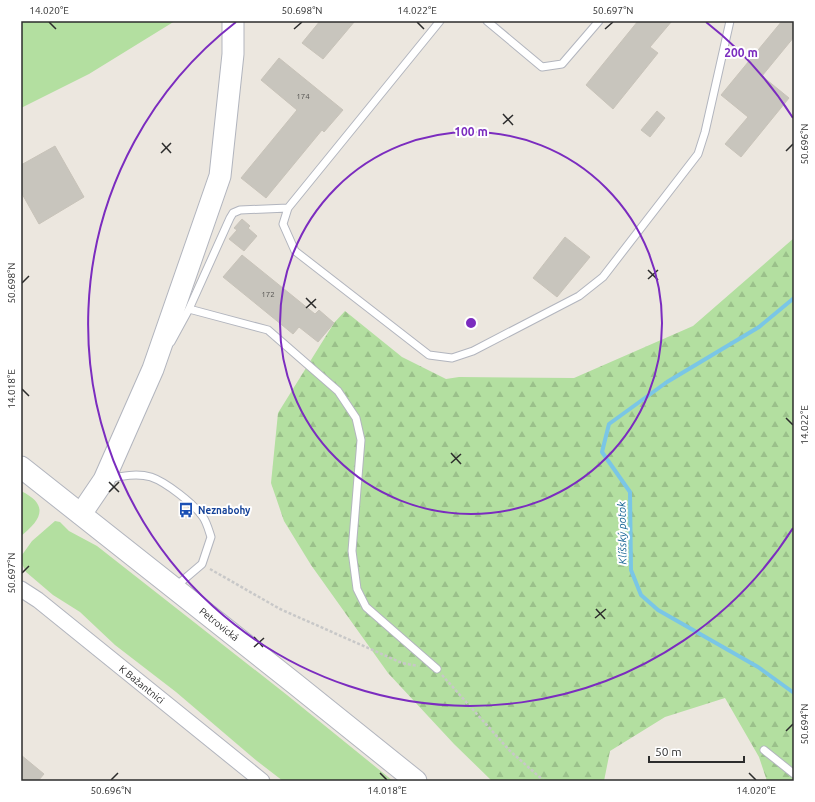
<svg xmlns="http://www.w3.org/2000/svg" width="815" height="802" viewBox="0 0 815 802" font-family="Ubuntu,sans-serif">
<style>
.grass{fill:#b3dfa0}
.forest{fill:url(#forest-firs)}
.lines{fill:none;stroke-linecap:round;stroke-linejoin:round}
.stream{stroke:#7ac6e6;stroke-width:4}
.building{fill:#c8c5bd;stroke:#c8c3b9}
.lane-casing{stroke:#b2b5be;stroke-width:9}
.street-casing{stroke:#b2b5be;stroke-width:17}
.secondary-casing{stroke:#b2b5be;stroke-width:23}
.path{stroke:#c8c8c8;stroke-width:2.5;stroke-dasharray:3 2;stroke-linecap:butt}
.lane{stroke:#fff;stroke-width:7}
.street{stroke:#fff;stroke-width:15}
.secondary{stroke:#fff;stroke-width:21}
.ticks{fill:none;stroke:#2c2c2c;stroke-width:1.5}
.ring{fill:none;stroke:#7b2cbf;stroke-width:2}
.labels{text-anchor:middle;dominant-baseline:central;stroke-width:4;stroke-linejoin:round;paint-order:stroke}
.number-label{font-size:8px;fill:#535250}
.transit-label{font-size:10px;font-weight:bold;fill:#164399;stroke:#fff;text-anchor:start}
.street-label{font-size:10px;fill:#2c2c2c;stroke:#fff}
.water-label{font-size:11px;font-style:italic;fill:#176594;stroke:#fff}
.centre{fill:#7b2cbf;stroke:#fff;stroke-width:2}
.ring-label{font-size:12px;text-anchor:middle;font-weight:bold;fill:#7b2cbf;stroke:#fff;stroke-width:4;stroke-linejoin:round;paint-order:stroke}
.neatline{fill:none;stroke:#2c2c2c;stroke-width:1.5}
.ticks-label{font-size:10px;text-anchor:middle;fill:#2c2c2c}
</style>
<defs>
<pattern id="forest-firs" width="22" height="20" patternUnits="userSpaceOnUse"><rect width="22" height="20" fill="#b3dfa0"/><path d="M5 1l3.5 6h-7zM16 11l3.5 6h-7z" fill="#9ac08a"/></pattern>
</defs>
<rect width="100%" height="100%" fill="#ece7df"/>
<path class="grass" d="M21,21H175L89,74L21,108Z
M21,491C50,505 41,520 21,536Z
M55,521L60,522L69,531L97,546L287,695L393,781H283L257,761L176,692L115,645L80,612L53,595L26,572L22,564V555L32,541Z"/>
<path class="forest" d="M794,238V781H767L759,757L725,698L665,717L610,751L604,781H492L454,744L388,673L311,565L284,521L271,483L278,413L334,323L345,311L402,357L446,379L459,377L574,378L693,326Z"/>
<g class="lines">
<path class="stream" d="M794,298L759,327L667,382L609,424L602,452L630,492L631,570L641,595L658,610L758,667L794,693"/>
</g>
<path class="building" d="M320,21H355L323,59L302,43Z
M638,21H672L650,47L658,53L613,109L586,85Z
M782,21H794V37L762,76L789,98L741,157L725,144L748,117L721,95Z
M279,58L343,110L324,132L322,130L266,198L241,178L297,110L261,80Z
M657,111L665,118L650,137L641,130Z
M55,146L84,197L39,224L21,192V165Z
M242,219L250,226L248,228L257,236L244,251L229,239L237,230L234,228Z
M565,237L590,257L557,297L533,278Z
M242,255L315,314L319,310L334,323L318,342L299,327L293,334L223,277Z
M21,755L44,774L38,781H21Z"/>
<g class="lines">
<g class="lane-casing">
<path id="lane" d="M440,21L288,208L283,224L295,251L429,355L452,358L473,351L579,296L603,277L698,154L705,132L730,21
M487,21L542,67L562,64L599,21
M189,309L268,330L338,391L356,418L361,440L352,551L357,589L366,607L437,669
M171,342L189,309L230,218L233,213L240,210L288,208
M108,479C122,476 137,473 151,477C166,482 194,504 203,517C207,523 209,531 211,537L202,564L175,587
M764,750L794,774"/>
</g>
<g class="street-casing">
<g id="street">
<path id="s1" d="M21,589L38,600L262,781"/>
</g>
</g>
<g class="secondary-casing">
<g id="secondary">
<path id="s2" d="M21,467L294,683L416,781"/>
<path d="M81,514L104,480L153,369L220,176L233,54V21"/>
</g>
</g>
<path class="path" d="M210,569L280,609L402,663L418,666
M442,675L510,751L544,781"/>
<use href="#lane" class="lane"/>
<use href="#street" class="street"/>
<use href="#secondary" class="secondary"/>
</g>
<path class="ticks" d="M49,22L56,29M417,22L424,29M294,29L302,22M605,29L613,22M503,114L513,125M503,124L513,115M162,143L171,153M786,151L793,144M161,153L171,143M648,270L658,280M648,279L658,270M22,283L29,276M306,298L316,308M306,308L316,299M22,389L29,396M786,418L793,425M451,453L461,464M451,463L461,454M109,482L119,492M109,492L119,482M22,573L29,566M596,609L605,619M595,618L606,609M254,637L263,647M254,647L264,638M786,731L793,724M380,773L387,780M749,773L756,780M111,780L118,773"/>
<g class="ring">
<circle cx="471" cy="323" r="191"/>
<path d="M793 528A382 382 0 1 1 236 22M706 22A382 382 0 0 1 793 118"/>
</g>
<defs>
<g id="bus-bare" transform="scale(1.2)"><path d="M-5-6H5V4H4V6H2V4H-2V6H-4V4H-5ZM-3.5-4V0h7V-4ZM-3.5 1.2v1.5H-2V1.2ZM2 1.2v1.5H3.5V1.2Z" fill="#1a4fb4" stroke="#fff" stroke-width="2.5" paint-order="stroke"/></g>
</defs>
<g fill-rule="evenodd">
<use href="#bus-bare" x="186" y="510"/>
</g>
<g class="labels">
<g class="number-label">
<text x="303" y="96">174</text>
<text x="268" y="294">172</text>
</g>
<g class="transit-label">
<text x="198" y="510">Neznabohy</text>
</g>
<g class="street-label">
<text stroke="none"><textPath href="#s2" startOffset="253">Petrovická</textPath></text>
<text stroke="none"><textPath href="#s1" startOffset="154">K Bažantnici</textPath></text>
</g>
<g class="water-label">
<text transform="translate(622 533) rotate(-91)">Klíšský potok</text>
</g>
</g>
<circle cx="471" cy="323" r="6" class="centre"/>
<g class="ring-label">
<text x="741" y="57">200 m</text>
<text x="471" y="136">100 m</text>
</g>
<rect width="815" height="802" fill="none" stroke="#ffffff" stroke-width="44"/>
<path d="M649 756v6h95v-6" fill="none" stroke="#2c2c2c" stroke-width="2"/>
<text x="655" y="756" font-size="12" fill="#2c2c2c" stroke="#ffffff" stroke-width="3" paint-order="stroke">50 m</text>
<rect x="22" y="22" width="771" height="758" class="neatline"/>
<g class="ticks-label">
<text x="49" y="14">14.020°E</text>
<text x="302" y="14">50.698°N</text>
<text x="417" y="14">14.022°E</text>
<text x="613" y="14">50.697°N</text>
<text transform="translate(804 144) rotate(-90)" y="4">50.696°N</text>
<text transform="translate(11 283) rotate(-90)" y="4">50.698°N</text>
<text transform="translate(11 389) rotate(-90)" y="4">14.018°E</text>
<text transform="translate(804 425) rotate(-90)" y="4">14.022°E</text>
<text transform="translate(11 573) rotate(-90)" y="4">50.697°N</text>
<text transform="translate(804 724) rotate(-90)" y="4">50.694°N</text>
<text x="111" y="794">50.696°N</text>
<text x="387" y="794">14.018°E</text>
<text x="756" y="794">14.020°E</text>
</g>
</svg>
